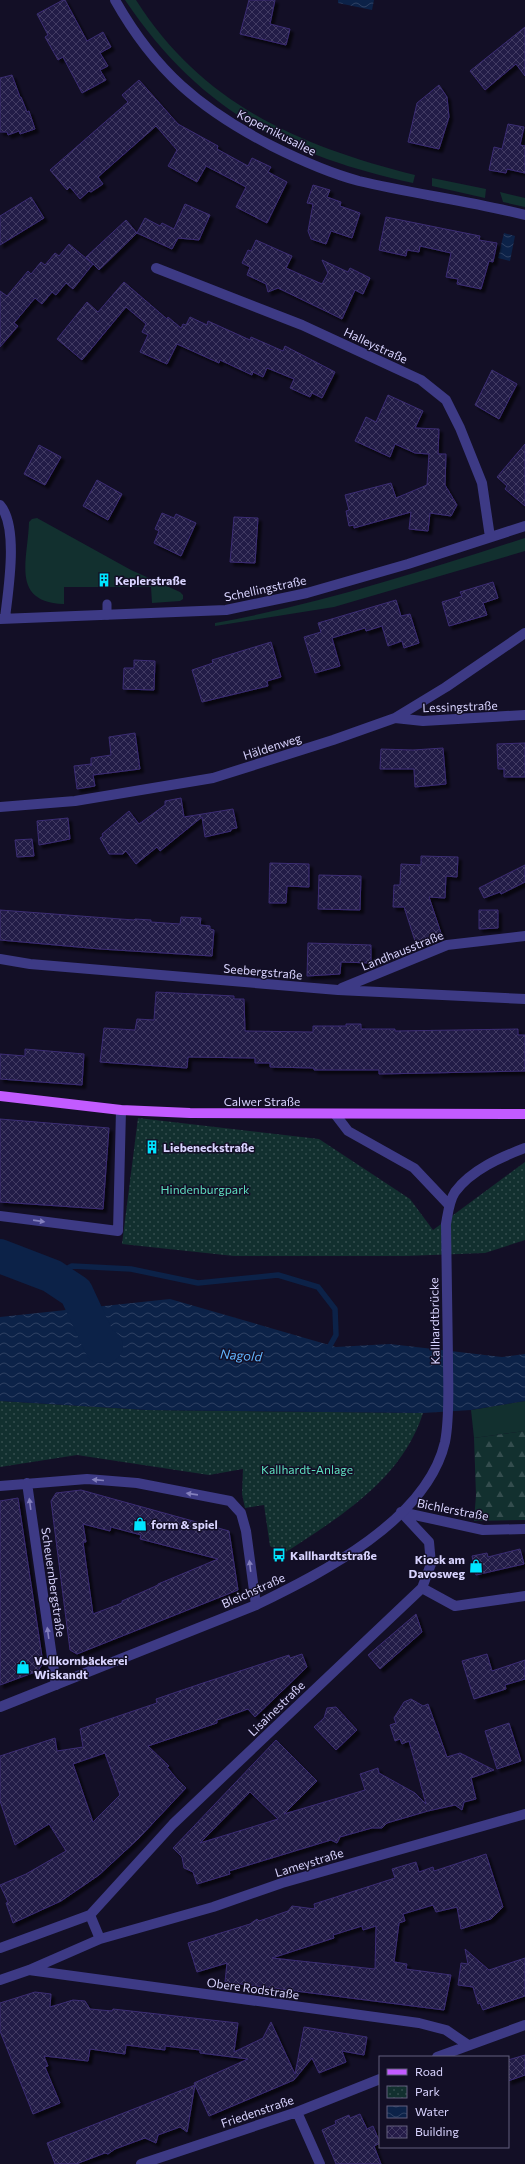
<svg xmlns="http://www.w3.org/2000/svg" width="525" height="2164" viewBox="0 0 525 2164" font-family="Commissioner,sans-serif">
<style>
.grass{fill:#12302f}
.forest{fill:url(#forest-firs)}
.park{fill:url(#park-dots)}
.water{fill:url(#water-waves)}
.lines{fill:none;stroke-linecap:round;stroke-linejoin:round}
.stream{stroke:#0c2248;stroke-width:5.5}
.river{stroke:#0c2248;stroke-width:34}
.building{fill:url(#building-cross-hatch);stroke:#3b2d73;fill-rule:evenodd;filter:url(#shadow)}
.service{stroke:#3d3a85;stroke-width:9}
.minor{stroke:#3d3a85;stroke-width:10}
.tertiary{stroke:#3d3a85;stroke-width:10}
.primary{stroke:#c25bff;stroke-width:10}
.oneway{fill:#837fbc}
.labels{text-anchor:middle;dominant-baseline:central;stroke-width:3;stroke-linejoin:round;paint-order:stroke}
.street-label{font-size:12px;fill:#d9d4ff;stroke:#130f26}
.poi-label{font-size:12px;font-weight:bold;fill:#d9d4ff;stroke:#130f26;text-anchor:start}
.park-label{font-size:12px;fill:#5fe0c0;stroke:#130f26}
.water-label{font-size:13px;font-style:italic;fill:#62b6ff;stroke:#130f26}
</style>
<defs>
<pattern id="forest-firs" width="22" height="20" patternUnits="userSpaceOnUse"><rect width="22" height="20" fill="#12302f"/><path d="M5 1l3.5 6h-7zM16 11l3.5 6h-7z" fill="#344d4e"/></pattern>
<pattern id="park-dots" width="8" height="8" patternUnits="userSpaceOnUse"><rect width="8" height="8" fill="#12302f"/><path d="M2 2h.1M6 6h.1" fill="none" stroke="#344d4e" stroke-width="1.8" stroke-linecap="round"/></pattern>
<pattern id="water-waves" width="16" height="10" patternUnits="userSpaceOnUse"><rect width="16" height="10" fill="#0c2248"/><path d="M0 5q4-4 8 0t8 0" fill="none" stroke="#2f4163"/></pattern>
<pattern id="building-cross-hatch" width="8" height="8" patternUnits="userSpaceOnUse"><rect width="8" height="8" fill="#241b47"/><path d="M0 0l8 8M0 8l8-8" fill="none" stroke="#433b63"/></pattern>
<filter id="shadow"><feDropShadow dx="3.5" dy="3.5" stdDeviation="1" flood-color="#0009"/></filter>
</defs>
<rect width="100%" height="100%" fill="#130f26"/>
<path class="grass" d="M125,0H136C202,104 299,146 415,175L413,183C286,155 199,110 125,0Z
M432,178L486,189L485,198L432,186Z
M500,192L525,198V207L503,202Z
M37,518L131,570L180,592L183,595V599L180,601L152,603L151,587H64V604C10,602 28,560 29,522L32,519Z
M525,538V551L334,607L215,626V623C320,604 423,571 525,538Z
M525,1401V1431L474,1438L471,1410Z"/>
<path class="forest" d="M525,1431V1520L474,1521L476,1495L474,1438Z"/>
<path class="park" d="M138,1118L319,1139L410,1199L433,1230L525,1162V1240L485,1253L406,1256H234L122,1244Z
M0,1401L147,1410L423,1413C402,1480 338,1518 283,1554L270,1546L264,1505L245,1508L242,1494L243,1469L209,1475L77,1455L0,1467Z"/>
<path class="water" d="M338,0H374L372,10L338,3Z
M504,233L515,236L510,261L498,258Z
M170,1299L336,1347L390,1344L502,1357L525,1354V1401L471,1410L423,1413L147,1410L0,1401V1317Z"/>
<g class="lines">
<path class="stream" d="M52,1276L72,1266L131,1269L198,1283L278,1275L318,1287L335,1309L336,1335L327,1351"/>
<path class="river" d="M0,1256L52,1276L76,1292L101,1346H106"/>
</g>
<path class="building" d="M63,0H65L87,41L103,32L111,47L100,53L108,66L100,70L106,80L82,93L63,57L58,60L45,37L48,35L37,14Z
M249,0H275L270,24L290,29L286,45L240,34Z
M525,27V76L516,64L485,90L470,71Z
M12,75L20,97H21L27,112L29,111L35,129L20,134L19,131L8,135L7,132H0V78Z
M139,80L178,124L218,146L217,149L248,166L252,158L271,167L268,172L287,182L267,223L236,207L246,187L206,166L197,182L168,166L177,150L156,126L98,177L103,184L91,192L89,191L80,199L70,187L67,190L50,170L128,102L122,95Z
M439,85L447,97L449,117L439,149L408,142L417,103Z
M508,124L524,127L520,145L525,146V173L507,169L506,173L489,170L494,147L502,149Z
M313,185L330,190L327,197L341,202L340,206L360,213L352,238L331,231L326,244L311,239L308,231L313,204L307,203Z
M31,197L44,218L0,245V216Z
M185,204L210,215L199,240L178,238L172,249L137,233L145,218L160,226L162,223L174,229Z
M386,217L480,236L479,240L497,243L493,262L489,261L481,289L457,284L458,279L446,277L451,253L420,246L419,252L407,250L406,256L379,250Z
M126,220L137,233L99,270L86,257Z
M256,240L292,256L286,268L322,284L328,273L322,260L348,272L350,268L370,278L363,294L355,290L342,319L278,288L268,292L266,284L247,275L250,267L242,263L248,250L251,251Z
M69,244L93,264L73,289L66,283L56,295L52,292L42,304L35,298L14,323L18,326L0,347V291L7,296L28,271L31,274L41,262L45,265L55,253L59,256Z
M124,282L167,319L168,317L181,328L183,324L186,325L190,317L207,325L208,321L250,340L251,337L283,351L285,346L335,372L322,398L312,393L310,397L290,388L294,379L267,368L263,377L253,372L252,375L220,360L219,363L177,344L167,364L140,352L148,335L142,332L146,324L126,307L82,360L57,339L87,302L98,312Z
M492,370L517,384L499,419L475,405Z
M388,395L423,411L415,428L439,429L438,454H446L445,485L457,505L451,516L430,513L428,531L409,529L411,512L354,528V525L349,526L346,511L349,510L345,495L391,483L396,498L427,485L429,454L415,453L395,444L390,457L355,441L366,417L376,422Z
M525,444V506L505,489L507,486L497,477Z
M39,445L61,457L45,485L24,474Z
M97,480L122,494L108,520L83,506Z
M162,513L174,518L176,514L196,523L181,556L154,543L159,531L155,529Z
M234,517L258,518L255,563L230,562Z
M493,582L498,598L483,603L487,615L449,626L442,602L462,596L460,592Z
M396,600L401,616L410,614L419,643L404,648L402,641L388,646L382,626L366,631L365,628L332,638L340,666L315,673L304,637L321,632L318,623Z
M271,642L281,677L267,681L268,686L202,702L192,670L213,663L212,660Z
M134,660L155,661L154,690L123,689L124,668H134Z
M135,733L140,769L93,775L95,786L77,789L74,766L91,764V766V758L111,755L109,737Z
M525,743V777H504V769H498L497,744Z
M443,748L446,784L415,787L414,769H380L381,749L413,750Z
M181,798L184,817L233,809L237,828L231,829V831L205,837L202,817L160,851L157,847L136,864L126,851L123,854H109L100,838L103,836L102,834L129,811L139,824L165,805V801Z
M68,818L70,839L39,845L37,821Z
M32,839L34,856L17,857L15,840Z
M421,856L458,857L457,877L446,876L445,898L429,897L442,936L416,944L404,907H393L394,885H400L401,864L421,865Z
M270,863L309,864V887L287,886L286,903H269Z
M525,865V882L501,894L500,892L484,898L479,888Z
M319,875L361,876L360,910L318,909Z
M0,910L134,920L135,919L151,920V922L180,924L181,917L201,918L200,925L210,926V929L214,930L212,956L100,949L0,940Z
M479,910H498V928L479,929Z
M308,943L371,945V963L341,962L340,974L307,976Z
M156,992L234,996V999H244L245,1031L313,1032V1026H346V1024H361V1029H395V1031L518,1029V1035H525V1071L379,1074V1070H314V1068L270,1067V1063H255V1058L188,1057L187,1068L100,1062L104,1028L135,1030L137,1019L154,1020Z
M25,1049L84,1054L82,1085L0,1079V1054L25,1056Z
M0,1119L109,1128L103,1209L0,1202Z
M81,1490L229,1531L238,1590L77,1654L70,1650L51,1501L56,1493ZM83,1524L110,1531L111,1527L141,1535L140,1539L218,1559L158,1584V1585L122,1601V1603L93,1614L83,1542H86Z
M18,1498L43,1663L38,1671L0,1685V1501Z
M520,1549L524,1564L476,1575L472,1556L487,1553L488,1557Z
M416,1614L422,1632L380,1669L368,1655Z
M302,1654L307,1667L255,1717L248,1709L217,1720V1723L148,1746L169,1766L167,1767L176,1778L186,1788L138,1839L99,1875L61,1901L13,1923L6,1903L8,1902L0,1885L26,1874L66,1851L49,1824L15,1845L0,1801V1756L55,1738L57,1751L83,1747L80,1729L157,1703L156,1699L203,1683L289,1655L290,1658ZM105,1753L120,1795L93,1822L73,1764Z
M487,1654L492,1671L525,1660V1679L505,1685L506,1689L474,1699L462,1661Z
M411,1699L423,1706L428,1704L447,1757L460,1753L494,1770L471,1778L476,1799L464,1802L462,1810L455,1805L428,1811L387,1823L382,1828H372L340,1837L337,1843L331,1840L229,1871L230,1874L197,1884L193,1872L184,1868L182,1857L173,1848L276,1740L317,1781L284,1814L365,1790L360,1774L378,1768L379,1773L415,1793L426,1804L409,1741L402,1744L400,1739L395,1741L390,1725L396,1723L394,1718L404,1702ZM250,1792L278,1819L200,1843Z
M336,1707L357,1730L336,1750L314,1727L324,1718L327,1708Z
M509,1723L521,1761L497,1769L485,1731Z
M486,1854L503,1907L491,1919L461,1929L457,1907L436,1912L433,1905L403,1914L405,1921L399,1923L394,1962L407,1964L406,1969L451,1975L444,2010L225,1982L227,1963L197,1972L188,1943L250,1924L257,1919L259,1921L288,1911L292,1906L315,1909L314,1904L395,1878L392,1869L416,1862L419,1872L433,1867L434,1871ZM362,1926L363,1930L376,1926L375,1969L272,1958L334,1938L333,1935Z
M465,1949L489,1970L525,1958V1996L483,2010L480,2003L478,2004L473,1987L458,1985L461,1963L468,1964Z
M35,1992L51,1994L50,2007L73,2000L85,2001L90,2009L112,2011L113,2009L238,2023L234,2052L263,2038L271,2022L295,2074L304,2027L367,2037L364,2055L342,2051L346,2062L319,2073L312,2058L294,2080L209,2116L195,2085L187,2132L180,2127L158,2135L156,2143L145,2138L115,2149L108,2154L105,2153L76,2164H55L47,2143L195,2085L194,2083L248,2059L200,2053V2050L165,2046V2050L126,2045L125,2054L90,2049L88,2061L44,2056L48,2066L45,2067L60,2103L33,2114L0,2031V2003Z
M525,2055V2075L508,2081V2060Z
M360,2114L367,2129L373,2126L380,2143L374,2146L381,2164H336L322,2130L336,2124L335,2121L349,2115L350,2118Z"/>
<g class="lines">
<path class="service" d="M107,615V604"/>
<path class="minor" d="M115,0C155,71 200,109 272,146C300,160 329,173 359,181C414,194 470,201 525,215
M156,268L302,325L421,380L446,400L460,428L482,483L490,537
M0,505C19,527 8,591 5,618
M0,619L226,610L307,593L408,564L525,526
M395,718L423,721L525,715
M0,807L75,801L213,778L333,740L395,718L446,687L525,633
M0,959L30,964L338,990L525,999
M342,988L447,945L525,936
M0,1216L118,1231L121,1110
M27,1483L56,1685
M0,1486L87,1479L137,1483L230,1501L241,1513L246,1531L256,1605
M401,1512L483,1530L525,1529
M422,1588L455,1606L525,1596
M90,1915L173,1824L422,1588L431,1564L429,1542L401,1512
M0,1948L90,1915L100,1939
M29,1970L419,2023L446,2030L468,2045
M0,1980L29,1970L100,1939L213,1907L282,1883L525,1814
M437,2057L525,2025
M297,2112L320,2164
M141,2164L297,2112L380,2079"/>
<path class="tertiary" d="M335,1114L348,1131L414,1168L449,1205
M0,1707L256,1605C322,1573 427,1520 445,1442C450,1417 448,1385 448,1360C447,1315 447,1269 446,1224C448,1213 449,1201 455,1192C471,1170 501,1157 525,1148"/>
<path class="primary" d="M0,1096L121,1110L190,1113L525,1114"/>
</g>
<defs><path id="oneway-solid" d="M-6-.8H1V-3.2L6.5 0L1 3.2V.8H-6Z"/></defs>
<g class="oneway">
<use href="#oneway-solid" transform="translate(39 1221) rotate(8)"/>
<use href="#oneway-solid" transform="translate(98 1480) rotate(-175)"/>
<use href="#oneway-solid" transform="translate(192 1494) rotate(-172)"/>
<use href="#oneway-solid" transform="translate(30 1504) rotate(-98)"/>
<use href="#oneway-solid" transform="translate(250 1566) rotate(-97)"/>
<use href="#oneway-solid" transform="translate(48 1633) rotate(-98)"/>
</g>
<defs>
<g id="building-bare" transform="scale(1.08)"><path d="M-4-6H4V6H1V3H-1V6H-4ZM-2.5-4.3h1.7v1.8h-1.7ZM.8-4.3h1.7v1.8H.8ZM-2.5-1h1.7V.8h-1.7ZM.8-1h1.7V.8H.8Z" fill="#00e5ff" stroke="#130f26" stroke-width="2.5" paint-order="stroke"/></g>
<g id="shop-bare" transform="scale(1.08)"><path d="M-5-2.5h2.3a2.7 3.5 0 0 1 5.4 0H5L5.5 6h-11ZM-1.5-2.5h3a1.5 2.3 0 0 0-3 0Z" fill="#00e5ff" stroke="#130f26" stroke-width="2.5" paint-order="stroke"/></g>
<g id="bus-bare" transform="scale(1.08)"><path d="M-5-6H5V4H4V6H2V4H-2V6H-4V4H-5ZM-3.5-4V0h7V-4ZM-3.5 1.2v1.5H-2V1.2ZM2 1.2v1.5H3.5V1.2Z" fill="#00e5ff" stroke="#130f26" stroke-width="2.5" paint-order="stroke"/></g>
</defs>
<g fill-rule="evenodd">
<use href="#building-bare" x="104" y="580"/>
<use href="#building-bare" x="152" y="1147"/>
<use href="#shop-bare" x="140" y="1524"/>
<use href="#bus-bare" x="279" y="1555"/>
<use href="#shop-bare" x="476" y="1566"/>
<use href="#shop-bare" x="23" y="1667"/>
</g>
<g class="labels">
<g class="street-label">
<text transform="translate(277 132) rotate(27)">Kopernikusallee</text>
<text transform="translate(376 345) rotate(25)">Halleystraße</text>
<text transform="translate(265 588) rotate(-12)">Schellingstraße</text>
<text transform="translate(460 706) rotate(-2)">Lessingstraße</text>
<text transform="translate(272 746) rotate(-18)">Häldenweg</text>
<text transform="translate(402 950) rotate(-22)">Landhausstraße</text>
<text transform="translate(263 971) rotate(5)">Seebergstraße</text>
<text x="262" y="1101">Calwer Straße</text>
<text transform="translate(434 1321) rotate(-91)">Kallhardtbrücke</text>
<text transform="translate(453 1509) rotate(11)">Bichlerstraße</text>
<text transform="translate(54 1582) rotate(82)">Scheuernbergstraße</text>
<text transform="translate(253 1590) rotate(-24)">Bleichstraße</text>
<text transform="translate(276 1708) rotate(-44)">Lisainestraße</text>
<text transform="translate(309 1862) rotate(-17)">Lameystraße</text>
<text transform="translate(253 1988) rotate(8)">Obere Rodstraße</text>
<text transform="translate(257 2111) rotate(-19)">Friedenstraße</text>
</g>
<g class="poi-label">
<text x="115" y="580">Keplerstraße</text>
<text x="163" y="1147">Liebeneckstraße</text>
<text x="151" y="1524">form &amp; spiel</text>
<text x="290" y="1555">Kallhardtstraße</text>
<text x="465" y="1559" text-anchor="end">Kiosk am<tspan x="465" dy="14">Davosweg</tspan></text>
<text x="34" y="1660">Vollkornbäckerei<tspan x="34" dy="14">Wiskandt</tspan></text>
</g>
<g class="park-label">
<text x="205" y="1189">Hindenburgpark</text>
<text x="307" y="1469">Kallhardt-Anlage</text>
</g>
<g class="water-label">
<text transform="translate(241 1355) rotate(4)">Nagold</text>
</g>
</g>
<rect x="379" y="2056" width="130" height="92" fill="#130f26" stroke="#625e7d"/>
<rect x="387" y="2069" width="20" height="6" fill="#c25bff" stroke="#625e7d"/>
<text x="415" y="2076" font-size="12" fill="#d9d4ff">Road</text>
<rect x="387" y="2086" width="20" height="12" fill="url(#park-dots)" stroke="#625e7d"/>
<text x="415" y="2096" font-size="12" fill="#d9d4ff">Park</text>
<rect x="387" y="2106" width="20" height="12" fill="url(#water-waves)" stroke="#625e7d"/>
<text x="415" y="2116" font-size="12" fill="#d9d4ff">Water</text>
<rect x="387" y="2126" width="20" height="12" fill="url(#building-cross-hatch)" stroke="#625e7d"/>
<text x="415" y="2136" font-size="12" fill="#d9d4ff">Building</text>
</svg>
